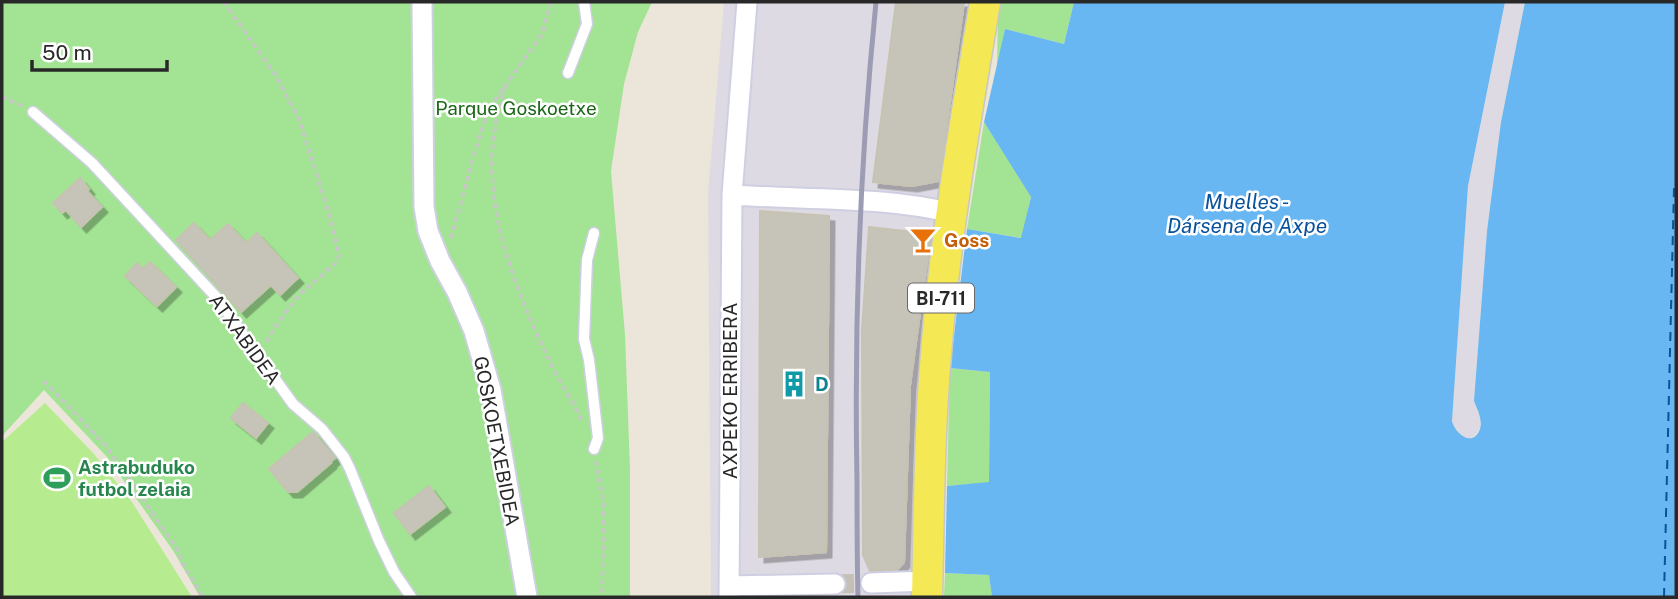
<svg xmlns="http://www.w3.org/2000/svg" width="1678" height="599" viewBox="0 0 1678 599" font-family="'Public Sans',sans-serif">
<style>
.industrial{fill:#dedae3}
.green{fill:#a2e493}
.pitch{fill:#b6ec8f}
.water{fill:#68b7f2}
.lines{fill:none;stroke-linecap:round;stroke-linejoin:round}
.ferry{stroke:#09529c;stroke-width:2;stroke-dasharray:9 7;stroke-linecap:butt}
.building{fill:#c6c4b8;stroke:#c7c3b3;stroke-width:2;filter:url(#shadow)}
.street-tunnel{stroke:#c4c0b6;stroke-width:19;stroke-dasharray:19 10;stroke-linecap:butt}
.lane-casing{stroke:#cfcfe2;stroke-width:13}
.street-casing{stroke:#cfcfe2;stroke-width:23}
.primary-casing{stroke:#c7c7c7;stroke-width:33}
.path{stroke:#c7c7c7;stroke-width:3.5;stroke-dasharray:5 3.5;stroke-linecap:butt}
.lane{stroke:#fff;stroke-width:10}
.street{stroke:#fff;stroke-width:19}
.primary{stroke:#f4e855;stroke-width:30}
.rail{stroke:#9c9cb4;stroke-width:5}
.labels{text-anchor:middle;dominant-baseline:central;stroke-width:5;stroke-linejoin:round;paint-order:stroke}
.shield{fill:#fff;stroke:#686868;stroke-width:2}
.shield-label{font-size:18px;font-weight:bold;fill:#282828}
.park-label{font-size:19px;fill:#1b6717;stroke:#fff}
.food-label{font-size:19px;font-weight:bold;fill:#c56008;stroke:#fff;text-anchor:start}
.street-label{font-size:19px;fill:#282828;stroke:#fff}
.culture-label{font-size:19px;font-weight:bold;fill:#0d838f;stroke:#fff;text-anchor:start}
.leisure-label{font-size:19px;font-weight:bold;fill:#27864d;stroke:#fff;text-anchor:start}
.water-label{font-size:21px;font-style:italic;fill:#09529c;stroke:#fff}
</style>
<defs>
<filter id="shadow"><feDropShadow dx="5.5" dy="5.5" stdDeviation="0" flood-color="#0004"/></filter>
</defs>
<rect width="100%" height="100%" fill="#ebe6d9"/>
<path class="industrial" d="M724,2H973L915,597H711L708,193Z
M1505,2H1525L1501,122L1487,231L1474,401L1481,420L1480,429L1474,436L1470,438H1464L1459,434L1454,428L1452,421L1468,186Z"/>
<path class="green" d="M2,2H652L638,32L624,84L611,171L625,335L630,469V597H200L174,552L107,457L44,390L2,436Z
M1000,2H1074L1064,44L1005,29L997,68L998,10Z
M984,122L1031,196L1022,238L967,229Z
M950,368L990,372L989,483L947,486Z
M945,573L989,575L992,597H944Z"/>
<path class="pitch" d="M45,403L94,454L132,502L192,597H2V442Z"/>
<path class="water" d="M1074,2H1505L1468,186L1452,421C1455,434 1473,448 1480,429C1483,420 1477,409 1474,401L1487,231L1501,122L1525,2H1676V597H992L989,575L945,573L947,486L989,482L990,372L950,368L967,229L1021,238L1031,197L984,122L1005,29L1064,44Z"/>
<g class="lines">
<path class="ferry" d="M1664,597L1674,188L1676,181"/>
</g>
<path class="building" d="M896,2H964L939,181L912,186L873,182Z
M80,178L89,189L87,191L102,207L81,227L66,210L62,213L53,203Z
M760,211L829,216L826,552L759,557Z
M194,223L210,240L228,224L246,243L257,233L298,278L280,295L271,285L241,312L176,240Z
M869,227L931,234L910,385L904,562L897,570L870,571L863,555L862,330Z
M150,262L176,287L157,306L125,276L137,263L143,269Z
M243,403L268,423L256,438L231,418Z
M313,432L335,458L330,462L331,463L297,492H288L269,469Z
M429,486L445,507L410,534L394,513Z"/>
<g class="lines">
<path class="street-tunnel" d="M835,584L871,583"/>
<g class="lane-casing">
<path id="lane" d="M568,73L587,24L584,2
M33,112L92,163L217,298L293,404L322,429L344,457L350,469L379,541L394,572L411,597
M594,233L587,260L584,339L589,360L598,438L594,449"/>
</g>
<g class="street-casing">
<path id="street" d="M422,2L424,207L428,231L440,261L457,292L474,331L491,390L527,597
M732,195L747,2
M871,583L928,581
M729,586L835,584
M729,597L732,195C805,200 881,196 952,213"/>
</g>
<g class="primary-casing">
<path id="primary" d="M927,597C929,516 929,435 936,354C945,236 966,118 985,2"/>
</g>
<path class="path" d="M224,2L276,76L299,119L327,207L339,255L337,262L298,296L277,324L265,344
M505,86C502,100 497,114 495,128C481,204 516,292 549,360C559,381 572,400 582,421
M2,97L22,106
M451,238L474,155L488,110L542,34L551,2
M44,381L106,446L179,552L182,563L203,597
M596,461L604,505L602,597"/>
<use href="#lane" class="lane"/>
<use href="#street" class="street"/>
<use href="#primary" class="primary"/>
<path class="rail" d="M858,597C857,558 857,519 857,480C854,320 860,161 876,2"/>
</g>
<defs>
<g id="bar-bare" transform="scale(2.1)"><path d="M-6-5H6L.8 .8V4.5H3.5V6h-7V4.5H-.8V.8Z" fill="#e8710a" stroke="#fff" stroke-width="2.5" paint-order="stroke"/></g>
<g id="building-bare" transform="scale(2.1)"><path d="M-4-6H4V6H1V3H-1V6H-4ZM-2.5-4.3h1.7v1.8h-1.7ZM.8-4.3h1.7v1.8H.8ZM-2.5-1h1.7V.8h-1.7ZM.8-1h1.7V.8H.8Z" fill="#0f9aa8" stroke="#fff" stroke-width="2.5" paint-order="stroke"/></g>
<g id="stadium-bare" transform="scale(2.1)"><path d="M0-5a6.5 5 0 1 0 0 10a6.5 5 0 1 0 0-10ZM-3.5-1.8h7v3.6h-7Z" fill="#2e9e5b" stroke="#fff" stroke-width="2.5" paint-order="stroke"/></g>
</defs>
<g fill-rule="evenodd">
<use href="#bar-bare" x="923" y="240"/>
<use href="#building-bare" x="794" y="384"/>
<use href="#stadium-bare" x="57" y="478"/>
</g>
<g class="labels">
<rect class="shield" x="908" y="283.5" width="66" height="29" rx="5"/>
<g class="shield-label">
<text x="941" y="298">BI-711</text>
</g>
<g class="park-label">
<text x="516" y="108">Parque Goskoetxe</text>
</g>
<g class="food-label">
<text x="944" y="240">Goss</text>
</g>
<g class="street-label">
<text transform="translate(245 339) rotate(54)">ATXABIDEA</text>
<text transform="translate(730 391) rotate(-90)">AXPEKO ERRIBERA</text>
<text transform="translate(497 441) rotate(79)">GOSKOETXEBIDEA</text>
</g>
<g class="culture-label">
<text x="815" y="384">D</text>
</g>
<g class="leisure-label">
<text x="78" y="467">Astrabuduko<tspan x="78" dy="22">futbol zelaia</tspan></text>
</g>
<g class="water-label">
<text x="1247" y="201">Muelles -<tspan x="1247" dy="24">Dársena de Axpe</tspan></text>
</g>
</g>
<rect width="1678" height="599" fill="none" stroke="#282828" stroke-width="7"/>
<path d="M32 60v10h135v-10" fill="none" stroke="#282828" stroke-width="3.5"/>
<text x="42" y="60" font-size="21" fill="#282828" stroke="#ffffff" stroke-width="5" paint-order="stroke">50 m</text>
</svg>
